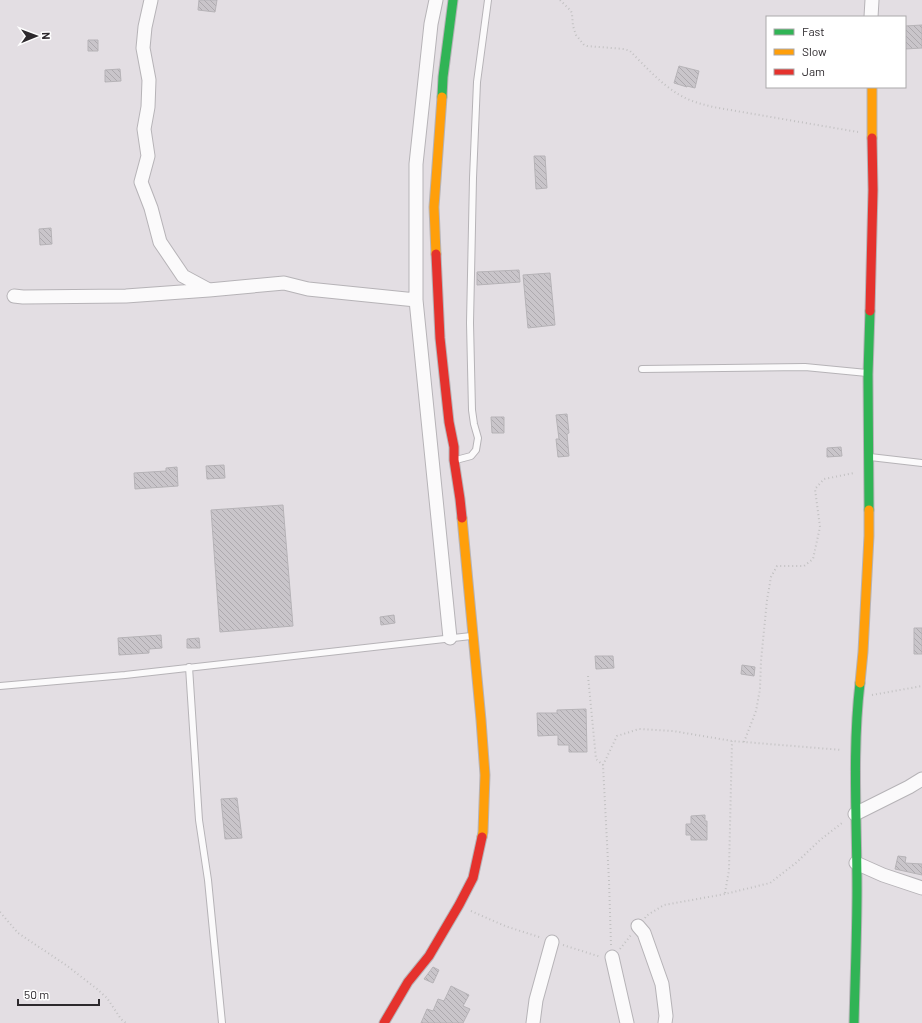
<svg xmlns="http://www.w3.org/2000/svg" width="922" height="1023" viewBox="0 0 922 1023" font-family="Barlow,sans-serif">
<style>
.building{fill:url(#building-back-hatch);stroke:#b6b3b7}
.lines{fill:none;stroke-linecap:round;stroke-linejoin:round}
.lane-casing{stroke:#b6b3b7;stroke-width:8}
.street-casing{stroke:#b6b3b7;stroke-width:15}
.fast-casing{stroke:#b6b3b7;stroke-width:11}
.slow-casing{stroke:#b6b3b7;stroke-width:11}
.jam-casing{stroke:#b6b3b7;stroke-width:11}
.path{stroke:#c2c1c2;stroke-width:2;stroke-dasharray:1 3;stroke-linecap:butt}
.lane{stroke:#fbfafb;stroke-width:6}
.street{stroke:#fbfafb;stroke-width:13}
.fast{stroke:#30b455;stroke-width:9}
.slow{stroke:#ff9f0a;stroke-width:9}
.jam{stroke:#e5322d;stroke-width:9}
</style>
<defs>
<pattern id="building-back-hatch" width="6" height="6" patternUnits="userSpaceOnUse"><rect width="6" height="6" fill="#c9c5ca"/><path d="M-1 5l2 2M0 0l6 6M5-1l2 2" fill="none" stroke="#ada9ae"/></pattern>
</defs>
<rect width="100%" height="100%" fill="#e3dee3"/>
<path class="building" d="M199,0H217L215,12L198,10Z
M922,25V48L905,49V26Z
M88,40H98V51H88Z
M679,66L699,71L695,88L687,86V87L674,83Z
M120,69L121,81L105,82V70Z
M534,156H545L547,188L536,189Z
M51,228L52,244L40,245L39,229Z
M519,270L520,282L477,285V272Z
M550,273L555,325L528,328L523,275Z
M567,414L569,433L567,434L569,456L558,457L556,439H559L556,415Z
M491,417H504V433H492Z
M841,447L842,456L827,457V448Z
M224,465L225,478L207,479L206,466Z
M177,467L178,486L135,489L134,473L166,471V468Z
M283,505L293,626L220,632L211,510Z
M394,615L395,623L381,625L380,617Z
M914,628H922V654H914Z
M161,635L162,648L149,649V653L119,655L118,638Z
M199,638L200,648H187V639Z
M595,656H613L614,668L596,669Z
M742,665L755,667L754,676L741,674Z
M586,709L587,752H569V745H558V735L538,736L537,713H557V710Z
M237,798L242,838L225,839L221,799Z
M705,815V821H707V840H691V835H686V824H691V816Z
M898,856L906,857L905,863L922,864V875L895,869Z
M433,967L439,970L433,983L424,979Z
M451,986L469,995L463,1006L470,1009L463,1023H421L427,1009L433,1011L438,999L444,1001Z"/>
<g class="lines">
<g class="lane-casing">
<path id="lane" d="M642,369L805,367L867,373
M870,457L922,463
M456,460L471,456L476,450L478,438L474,424L472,410L470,323L473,178L477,82L488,0
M189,667L199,820L208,880L222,1023
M0,686L125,675L471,636"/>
</g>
<g class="street-casing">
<path id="street" d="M151,0L145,27L143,48L149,80L148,107L144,129L148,156L141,182L151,208L160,242L183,276L209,290L284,283L308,289L416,300
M436,0L431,24L416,164V300L450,638
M871,17L872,0
M14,296L23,297L126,296L209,290
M855,814L909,787L922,779
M856,863L883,875L922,888
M638,926L644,933L662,984L666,1016L665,1023
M612,957L627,1023
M533,1023L536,1000L552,942"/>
</g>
<g class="fast-casing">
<path id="fast" d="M442,97L443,77L453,0
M869,510L868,374L870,311
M854,1023C855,978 857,934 857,889C857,820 852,751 860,683"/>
</g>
<g class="slow-casing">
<path id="slow" d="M872,87V138
M436,254L434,207L442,97
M462,518L481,720L485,775L483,832L482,837
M860,683L863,652L869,536V510"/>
</g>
<g class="jam-casing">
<path id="jam" d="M436,254L440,338L449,422L454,447V460L460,499L462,518
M870,311L873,190L872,138
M384,1023L408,982L429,956L459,905L473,878L482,837"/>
</g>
<path class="path" d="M560,0L571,11L572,14L573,26L576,35L584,45L587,46L624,49L630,51C644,65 661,84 678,94C689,101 701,104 713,107L858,132
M588,676L596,759L603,765
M872,695L922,686
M744,742L756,711L760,689L761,661L767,600L771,577L777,566H804L813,559L820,527L815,489L824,479L854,473
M725,893L729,870L732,741
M471,911L505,926L542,938
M0,912L18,933L66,965L97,989L107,998L121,1019L126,1023
M645,918L646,916L664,905L725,894L770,883L797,862L820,840L842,823
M563,945L601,957
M611,945L609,881L603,765L617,736L639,729L673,731L732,741L842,750
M620,949L631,935"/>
<use href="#lane" class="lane"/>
<use href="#street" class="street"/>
<use href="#fast" class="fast"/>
<use href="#slow" class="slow"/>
<use href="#jam" class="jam"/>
</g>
<rect x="766" y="16" width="140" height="72" fill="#ffffff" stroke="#aba9ab"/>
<rect x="774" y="29" width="20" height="6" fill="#30b455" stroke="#aba9ab"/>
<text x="802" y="36" font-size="12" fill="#2d292d">Fast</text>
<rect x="774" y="49" width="20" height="6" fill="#ff9f0a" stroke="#aba9ab"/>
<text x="802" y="56" font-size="12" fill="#2d292d">Slow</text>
<rect x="774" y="69" width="20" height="6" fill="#e5322d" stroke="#aba9ab"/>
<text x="802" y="76" font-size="12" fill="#2d292d">Jam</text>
<g transform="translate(36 36) rotate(89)" stroke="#ffffff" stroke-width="3" paint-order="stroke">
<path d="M0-3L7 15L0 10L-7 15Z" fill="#2d292d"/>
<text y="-6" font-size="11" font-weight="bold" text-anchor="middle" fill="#2d292d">N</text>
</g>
<path d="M18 999v6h81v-6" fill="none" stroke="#2d292d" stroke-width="2"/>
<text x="24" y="999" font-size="12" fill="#2d292d" stroke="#ffffff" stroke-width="3" paint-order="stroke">50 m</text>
</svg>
